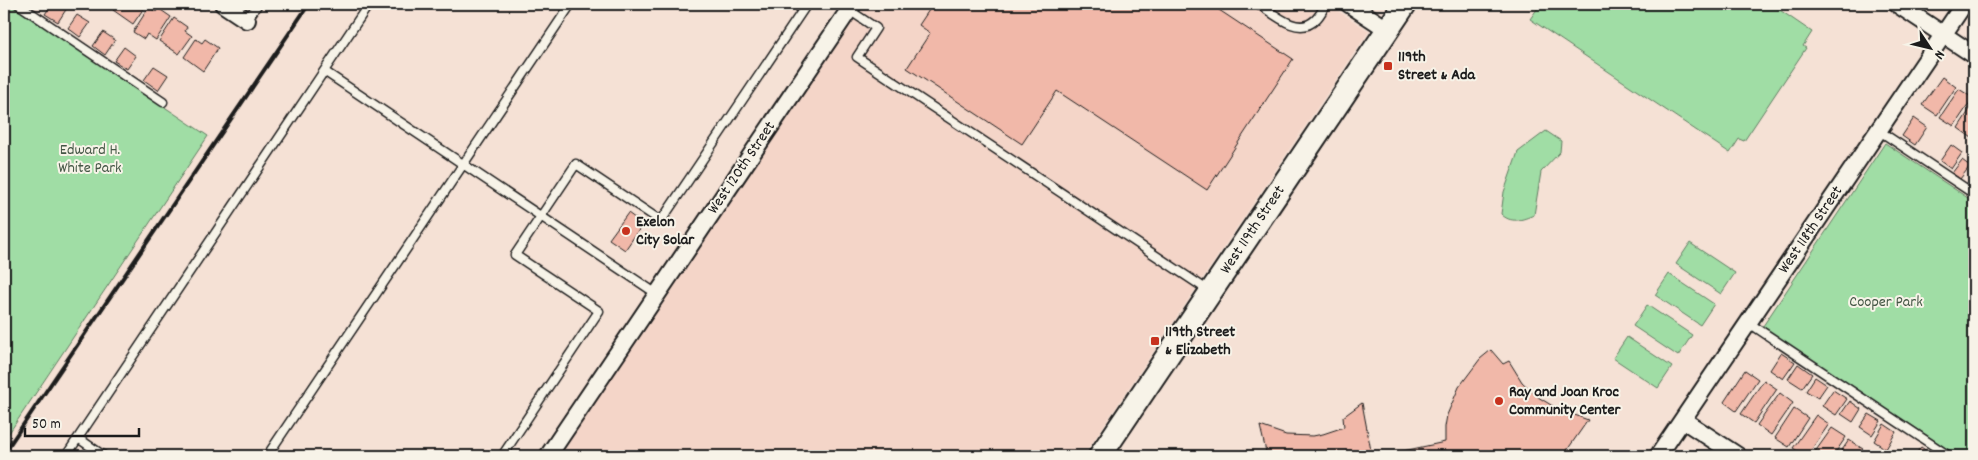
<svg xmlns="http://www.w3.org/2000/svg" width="1978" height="460" viewBox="0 0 1978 460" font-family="Dekko,sans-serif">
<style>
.built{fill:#f4d5c8}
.green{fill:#a0dda5;stroke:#5e7c60}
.building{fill:#f1b8a9;stroke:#1c1c1c}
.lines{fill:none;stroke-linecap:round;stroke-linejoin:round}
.lane-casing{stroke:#1c1c1c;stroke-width:11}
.street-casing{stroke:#1c1c1c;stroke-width:20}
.secondary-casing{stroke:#1c1c1c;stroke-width:26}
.lane{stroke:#f7f3e8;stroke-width:8}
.street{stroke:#f7f3e8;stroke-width:16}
.secondary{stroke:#f7f3e8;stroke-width:22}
.rail{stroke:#1c1c1c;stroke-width:4}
.poi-dot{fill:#c8321e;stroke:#f7f3e8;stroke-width:2}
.labels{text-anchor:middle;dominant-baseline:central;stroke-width:4;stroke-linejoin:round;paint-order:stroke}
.poi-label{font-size:16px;font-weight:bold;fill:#1c1c1c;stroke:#f7f3e8;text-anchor:start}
.park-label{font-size:16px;fill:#445645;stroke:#f7f3e8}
.street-label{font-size:16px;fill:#1c1c1c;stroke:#f7f3e8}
</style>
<rect width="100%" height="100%" fill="#f5e1d5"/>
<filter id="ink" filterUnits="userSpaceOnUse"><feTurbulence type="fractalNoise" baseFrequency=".02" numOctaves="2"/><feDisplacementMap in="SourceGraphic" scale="10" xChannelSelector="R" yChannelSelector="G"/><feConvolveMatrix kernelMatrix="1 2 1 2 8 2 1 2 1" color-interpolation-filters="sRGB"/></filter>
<g filter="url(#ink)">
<path class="built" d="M855,4H1327L1369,31L1083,456H551Z"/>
<path class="green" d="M7,4H10L208,136L5,439L4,8Z
M1539,4H1771L1812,32L1803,46L1806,48L1744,141L1739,139L1730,153L1530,19L1540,5Z
M1546,131L1561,141L1560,152L1541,172L1534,215C1522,220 1511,224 1501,214L1504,192L1518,152Z
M1885,143L1974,202V456H1958L1763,326Z
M1690,243L1735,273L1721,294L1676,264Z
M1669,274L1714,304L1700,325L1655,295Z
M1647,305L1692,335L1678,356L1633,326Z
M1627,337L1672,367L1658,388L1613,358Z"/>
<path class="building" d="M52,4H59L67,8L58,22L45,14Z
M118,4H144L146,5L133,24L113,10Z
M933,4H1210L1293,59L1207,190L1057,91L1022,144L907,68L930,33L919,25Z
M149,7L156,12L158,8L171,17L156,40L147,34L144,39L133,32Z
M77,15L90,23L80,37L68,28Z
M174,18L187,27L185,31L192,36L179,54L159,41Z
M103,32L115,40L105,55L93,46Z
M196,39L202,43L205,39L218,48L203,71L184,57Z
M124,47L136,56L127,69L114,61Z
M154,66L168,75L158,90L144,80Z
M1942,77L1956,87L1937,115L1922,105Z
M1959,89L1973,98L1954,126L1940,117Z
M1974,103V134L1972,138L1958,128Z
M1914,118L1927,127L1915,145L1902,136Z
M1951,145L1962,153L1951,169L1940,161Z
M1962,160L1970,166L1960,179L1952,173Z
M628,213L643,224L625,250L609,239Z
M1491,350L1503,364L1509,361L1522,382L1538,397L1556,408L1588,420L1563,456H1380L1445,442V427L1447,415L1459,387L1480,359Z
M1781,353L1795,362L1783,379L1770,370Z
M1798,364L1812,374L1802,388L1788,379Z
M1745,370L1758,379L1736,411L1724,402Z
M1815,377L1827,385L1818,398L1806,391Z
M1764,380L1777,389L1754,423L1741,414Z
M1833,390L1847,399L1836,415L1822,406Z
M1780,393L1793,403L1771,435L1757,425Z
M1850,401L1861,409L1853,422L1841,414Z
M1362,403L1372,456H1267L1260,426L1286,435L1313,436L1323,434L1344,427L1343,417Z
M1794,409L1808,418L1789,447L1775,438Z
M1869,414L1881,421L1872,435L1860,427Z
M1816,415L1829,424L1807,456H1805L1793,448Z
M1884,424L1896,432L1886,449L1874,441Z
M1832,428L1846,437L1833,456H1812Z
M1849,440L1863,449L1858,456H1838Z
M1921,447L1931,454L1930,456H1914Z"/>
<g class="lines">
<g class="lane-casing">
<path id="lane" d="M18,4L163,102
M1259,4C1273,13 1298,37 1315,20C1320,16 1323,9 1326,4
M849,10L876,28L857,57L1209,291
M247,20L258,4
M324,71L369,4
M1878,130L1974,194
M1749,323L1949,456
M66,456L78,438
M104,456L78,438L324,71L657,294
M267,456L571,4
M502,456L599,311L515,255L576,164L661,221L807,4"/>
</g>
<g class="street-casing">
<path id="street" d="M223,4L247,20
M1349,4L1387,29
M1897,4L1974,55
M1683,420L1738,456
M548,456L853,4
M1658,456L1964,4"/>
</g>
<g class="secondary-casing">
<path id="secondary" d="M1100,456L1405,4"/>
</g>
<use href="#lane" class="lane"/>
<use href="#street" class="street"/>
<use href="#secondary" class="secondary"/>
<path class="rail" d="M4,453L309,4"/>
</g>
</g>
<g class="poi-dot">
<rect x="1383" y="61" width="10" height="10" rx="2.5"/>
<circle cx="626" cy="231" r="5"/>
<rect x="1150" y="336" width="10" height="10" rx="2.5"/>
<circle cx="1499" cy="401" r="5"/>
</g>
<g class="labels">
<g class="poi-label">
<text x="1398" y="57">119th<tspan x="1398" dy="18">Street &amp; Ada</tspan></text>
<text x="636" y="222">Exelon<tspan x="636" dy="18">City Solar</tspan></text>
<text x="1165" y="332">119th Street<tspan x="1165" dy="18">&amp; Elizabeth</tspan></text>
<text x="1509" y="392">Ray and Joan Kroc<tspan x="1509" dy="18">Community Center</tspan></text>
</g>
<g class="park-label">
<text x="90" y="150">Edward H.<tspan x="90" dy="18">White Park</tspan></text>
<text x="1886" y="302">Cooper Park</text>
</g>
<g class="street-label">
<text transform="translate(742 168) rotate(-56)">West 120th Street</text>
<text transform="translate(1253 230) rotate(-56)">West 119th Street</text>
<text transform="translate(1811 230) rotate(-56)">West 118th Street</text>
</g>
</g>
<rect width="1978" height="460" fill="none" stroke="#f7f3e8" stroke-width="20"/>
<rect x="10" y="10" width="1958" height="440" fill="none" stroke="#1c1c1c" stroke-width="2" filter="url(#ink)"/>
<g transform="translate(1930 48) rotate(125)" stroke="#f7f3e8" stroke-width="4" paint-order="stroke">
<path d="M0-4L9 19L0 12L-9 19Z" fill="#1c1c1c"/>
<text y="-8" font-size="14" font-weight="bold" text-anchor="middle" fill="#1c1c1c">N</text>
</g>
<path d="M25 428v8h114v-8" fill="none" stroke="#1c1c1c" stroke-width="2.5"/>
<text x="32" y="428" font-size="15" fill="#1c1c1c" stroke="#f7f3e8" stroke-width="4" paint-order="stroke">50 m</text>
</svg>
